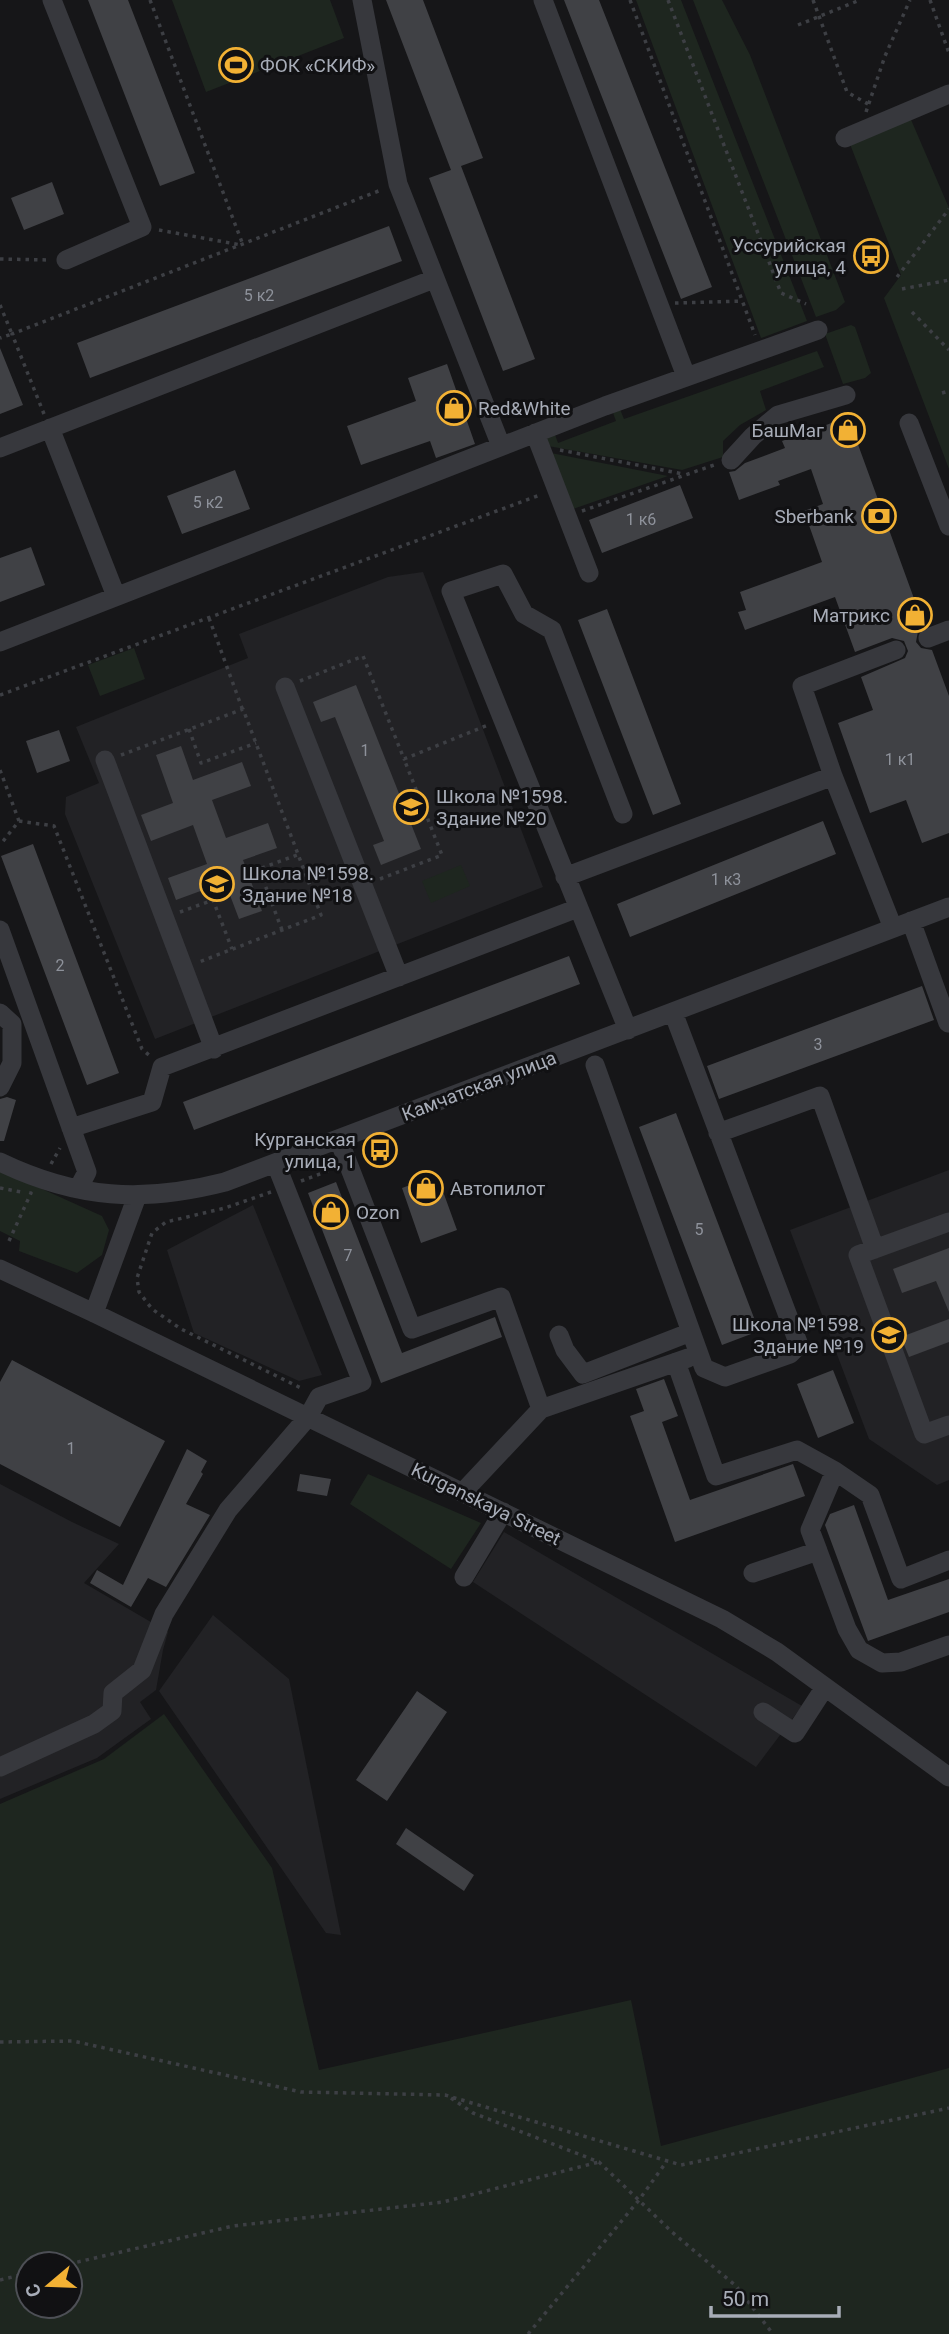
<svg xmlns="http://www.w3.org/2000/svg" width="949" height="2334" viewBox="0 0 949 2334" font-family="Roboto,sans-serif">
<style>
.built{fill:#222225}
.green{fill:#1e261f;fill-rule:evenodd}
.building{fill:#404145}
.lines{fill:none;stroke-linecap:round;stroke-linejoin:round}
.path{stroke:#3d3f44;stroke-width:3.5;stroke-dasharray:3.5 5;stroke-linecap:butt}
.minor{stroke:#37383d;stroke-width:19}
.labels{text-anchor:middle;dominant-baseline:central;stroke-width:6;stroke-linejoin:round;paint-order:stroke}
.number-label{font-size:16px;fill:#8e929b}
.poi-label{font-size:19px;fill:#a8adb8;stroke:#111113;text-anchor:start}
.street-label{font-size:19px;fill:#a8adb8;stroke:#111113}
</style>
<rect width="100%" height="100%" fill="#161618"/>
<path class="built" d="M423,572L543,887L155,1039L65,814L66,797L99,783L76,727L248,658L239,634L388,577Z
M949,1170V1480L937,1485L869,1439L790,1230Z
M253,1205L322,1375L299,1381L194,1333L167,1250Z
M0,1484L72,1522L119,1544L84,1583L168,1632L163,1650L156,1690L140,1702L151,1719L97,1758L0,1799Z
M504,1532L802,1706L756,1767L473,1582Z
M213,1615L289,1679L341,1935L326,1933L159,1691Z"/>
<path class="green" d="M172,0H330L344,38L206,92Z
M636,0H681L807,321L761,338Z
M693,0H722L750,55L845,302L836,310L816,317Z
M909,115L949,208V469L884,298L901,275L848,139Z
M851,325L855,327L871,373L865,378L843,384L825,334Z
M817,351L824,367L760,391L766,410L740,425L723,441V457L682,470L548,446L544,436L554,432L558,443L616,421L612,410L619,407L624,419Z
M551,453L668,476L573,509Z
M134,648L145,679L100,696L88,665Z
M461,865L470,886L431,903L422,881Z
M0,1170L102,1216L109,1230L102,1255L77,1273L19,1251L20,1241L0,1231Z
M368,1474L481,1523L451,1569L350,1504Z
M164,1714L272,1868L319,2070L631,2000L661,2146L949,2068V2334H0V1804L104,1759ZM28,2264H70V2306H28Z"/>
<path class="building" d="M88,0H128L195,173L160,186Z
M386,0H423L483,158L461,166L535,359L503,371L429,178L451,170Z
M564,0H599L712,287L681,299Z
M52,182L64,214L24,230L11,198Z
M389,226L402,261L90,378L77,343Z
M0,348L23,405L0,414Z
M447,364L475,444L436,458L430,441L361,465L347,426L416,401L408,378Z
M848,417L924,626L918,631L916,642L921,648L932,650L949,696V833L922,843L906,800L870,813L838,723L873,710L861,677L905,658L908,651L904,641L892,638L855,652L835,597L745,630L738,612L746,610L740,592L822,562L804,511L823,504L811,469L778,481L780,485L739,500L729,472L735,471L745,463L785,448L782,441Z
M235,470L250,509L182,534L167,496Z
M680,485L693,518L602,553L589,520Z
M31,547L45,585L0,602V558Z
M607,609L681,804L653,815L578,620Z
M356,685L421,849L381,865L373,845L384,841L335,717L321,722L313,702Z
M59,730L70,761L37,773L26,741Z
M181,746L193,780L242,762L251,786L212,800L226,838L268,823L277,848L243,860L262,911L239,919L225,882L176,900L168,878L207,864L193,825L151,841L141,815L173,803L156,755Z
M823,821L836,854L630,937L617,904Z
M33,844L119,1073L87,1085L1,856Z
M569,956L580,984L194,1130L183,1102Z
M922,986L934,1020L719,1099L707,1066Z
M7,1097L16,1100L4,1141H0V1099Z
M676,1113L759,1331L722,1345L639,1127Z
M437,1175L457,1230L421,1243L402,1188Z
M336,1182L402,1353L495,1317L502,1337L381,1383L308,1193Z
M949,1248V1312L936,1281L902,1293L893,1269Z
M949,1319V1342L909,1357L901,1337Z
M12,1360L165,1441L120,1527L0,1464V1382Z
M833,1370L854,1423L818,1438L797,1384Z
M664,1379L678,1416L662,1422L690,1500L793,1464L805,1496L675,1542L630,1416L644,1411L636,1389Z
M187,1449L207,1461L201,1472L203,1474L186,1504L210,1515L166,1587L148,1578L131,1607L90,1583L97,1570L123,1585Z
M300,1474L331,1479L327,1496L297,1491Z
M854,1505L888,1600L949,1579V1612L868,1641L825,1525L830,1514Z
M417,1691L447,1712L387,1801L356,1780Z
M406,1828L474,1875L464,1891L396,1844Z"/>
<g class="lines">
<path class="path" d="M150,0L243,245
M630,0L755,335
M668,0L781,293L806,304
M813,0L847,92L868,104
M930,0L949,53
M798,25L860,0
M866,112L885,56L910,0
M159,230L241,245
M0,259L50,260
M897,277L949,209
M902,289L949,280
M675,303L743,301
M0,305L12,334L0,338
M912,312L949,350
M942,393L949,391
M44,414L12,334L381,190
M560,450L683,474
M582,511L714,465
M209,618L242,708
M300,681L363,656L404,759L488,725
M0,695L540,495
M189,729L201,763L256,743
M121,755L243,709L321,915L199,962
M0,770L19,821L0,845
M19,821L54,826L142,1049L150,1056
M380,879L442,855L404,759
M180,912L213,900L232,949
M282,930L259,869L297,855
M51,1164L60,1148
M301,1181L333,1169
M0,1188L21,1192
M271,1192L225,1208L166,1222L152,1233L137,1278L139,1292L152,1309L181,1329L303,1389
M9,1241L31,1193H29
M0,2042L73,2041L301,2092L445,2095L681,2165L949,2108
M451,2098L473,2113L599,2162L672,2232L736,2286L773,2334
M69,2264L233,2226L443,2202L599,2162
M0,2280L28,2273
M528,2334L639,2200L667,2161"/>
<path class="minor" d="M52,0L142,227L66,260
M362,0L398,184L501,446
M543,0L686,376
M845,138L949,94
M909,423L949,526
M50,428L116,596
M535,433L589,573
M0,448L434,279
M731,460L753,436L778,415L846,395
M928,638L949,630
M0,642L605,406L818,330
M285,687L399,977
M105,760L214,1049
M833,776L802,686L896,650
M623,814L552,630L524,614L503,574L451,591L628,1030
M565,877L833,776L893,928
M911,921L948,1023
M0,930L87,1172L78,1189
M0,1013L12,1024V1063L0,1087
M595,1065L704,1368L725,1377L790,1354L799,1345L673,1012
M71,1128L152,1102L162,1067L578,908
M718,1133L820,1096L875,1249
M339,1140L412,1329L501,1297L541,1409
M0,1162C77,1199 143,1203 225,1182L949,907
M949,1222L858,1255L924,1434L949,1425
M0,1269L94,1313L722,1619L777,1652L949,1777
M94,1313L137,1196
M559,1335L565,1350L583,1374L691,1332
M676,1362L716,1476L797,1450L835,1471L870,1495L901,1579L949,1560
M463,1492L541,1409L688,1358
M818,1551L810,1530L835,1471
M753,1573L818,1551L847,1629L859,1650L882,1663L901,1662L949,1645
M464,1577L503,1512
M763,1712L795,1733L825,1687
M0,1767L94,1724L112,1711L113,1693L142,1670L164,1614L228,1510L308,1417L319,1397L362,1382L276,1164"/>
</g>
<defs>
<g id="stadium-ring" transform="scale(1.75)"><circle r="9.5" fill="#111113" stroke="#f2b134" stroke-width="1.5"/><path d="M0-5a6.5 5 0 1 0 0 10a6.5 5 0 1 0 0-10ZM-3.5-1.8h7v3.6h-7Z" fill="#f2b134"/></g>
<g id="bus-ring" transform="scale(1.75)"><circle r="9.5" fill="#111113" stroke="#f2b134" stroke-width="1.5"/><path d="M-5-6H5V4H4V6H2V4H-2V6H-4V4H-5ZM-3.5-4V0h7V-4ZM-3.5 1.2v1.5H-2V1.2ZM2 1.2v1.5H3.5V1.2Z" fill="#f2b134"/></g>
<g id="shop-ring" transform="scale(1.75)"><circle r="9.5" fill="#111113" stroke="#f2b134" stroke-width="1.5"/><path d="M-5-2.5h2.3a2.7 3.5 0 0 1 5.4 0H5L5.5 6h-11ZM-1.5-2.5h3a1.5 2.3 0 0 0-3 0Z" fill="#f2b134"/></g>
<g id="bank-ring" transform="scale(1.75)"><circle r="9.5" fill="#111113" stroke="#f2b134" stroke-width="1.5"/><path d="M-6-4H6V4H-6ZM0-2.3a2.3 2.3 0 1 0 0 4.6a2.3 2.3 0 1 0 0-4.6Z" fill="#f2b134"/></g>
<g id="school-ring" transform="scale(1.75)"><circle r="9.5" fill="#111113" stroke="#f2b134" stroke-width="1.5"/><path d="M0-5L7-2L0 1L-7-2ZM-4 1L0 2.5L4 1V4Q0 6-4 4Z" fill="#f2b134"/></g>
</defs>
<g fill-rule="evenodd">
<use href="#stadium-ring" x="236" y="65"/>
<use href="#bus-ring" x="871" y="256"/>
<use href="#shop-ring" x="454" y="408"/>
<use href="#shop-ring" x="848" y="430"/>
<use href="#bank-ring" x="879" y="516"/>
<use href="#shop-ring" x="915" y="615"/>
<use href="#school-ring" x="411" y="807"/>
<use href="#school-ring" x="217" y="884"/>
<use href="#bus-ring" x="380" y="1150"/>
<use href="#shop-ring" x="426" y="1188"/>
<use href="#shop-ring" x="331" y="1212"/>
<use href="#school-ring" x="889" y="1335"/>
</g>
<g class="labels">
<g class="number-label">
<text x="259" y="295">5 к2</text>
<text x="208" y="502">5 к2</text>
<text x="641" y="519">1 к6</text>
<text x="365" y="750">1</text>
<text x="900" y="759">1 к1</text>
<text x="726" y="879">1 к3</text>
<text x="60" y="965">2</text>
<text x="818" y="1044">3</text>
<text x="699" y="1229">5</text>
<text x="348" y="1255">7</text>
<text x="71" y="1448">1</text>
</g>
<g class="poi-label">
<text x="260" y="65">ФОК «СКИФ»</text>
<text x="846" y="245" text-anchor="end">Уссурийская<tspan x="846" dy="22">улица, 4</tspan></text>
<text x="478" y="408">Red&amp;White</text>
<text x="824" y="430" text-anchor="end">БашМаг</text>
<text x="854" y="516" text-anchor="end">Sberbank</text>
<text x="890" y="615" text-anchor="end">Матрикс</text>
<text x="436" y="796">Школа №1598.<tspan x="436" dy="22">Здание №20</tspan></text>
<text x="242" y="873">Школа №1598.<tspan x="242" dy="22">Здание №18</tspan></text>
<text x="356" y="1139" text-anchor="end">Курганская<tspan x="356" dy="22">улица, 1</tspan></text>
<text x="450" y="1188">Автопилот</text>
<text x="356" y="1212">Ozon</text>
<text x="864" y="1324" text-anchor="end">Школа №1598.<tspan x="864" dy="22">Здание №19</tspan></text>
</g>
<g class="street-label">
<text transform="translate(479 1086) rotate(-21)">Камчатская улица</text>
<text transform="translate(486 1504) rotate(26)">Kurganskaya Street</text>
</g>
</g>
<g transform="translate(49 2285) rotate(251)"><circle r="33" fill="#111113" stroke="#4d4f55" stroke-width="2"/>
<path d="M0-5L12 26L0 18L-12 26Z" fill="#f2b134"/>
<text y="-10" font-size="19" font-weight="bold" text-anchor="middle" fill="#a8adb8">С</text>
</g>
<path d="M711 2306v10h128v-10" fill="none" stroke="#a8adb8" stroke-width="3.5"/>
<text x="722" y="2306" font-size="21" fill="#a8adb8" stroke="#111113" stroke-width="5" paint-order="stroke">50 m</text>
</svg>
